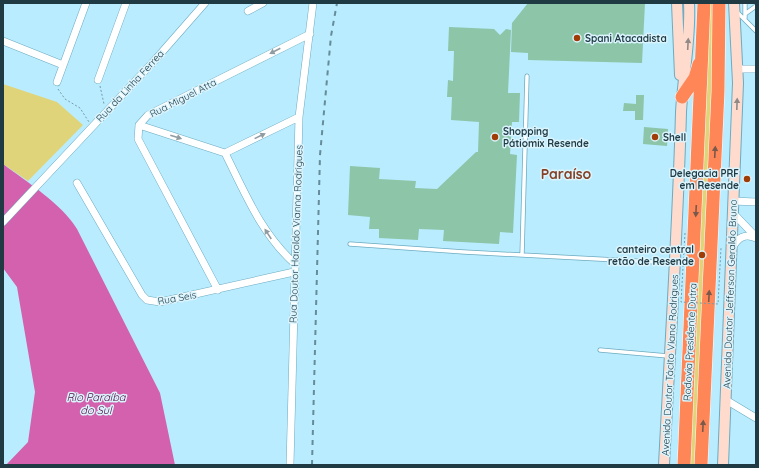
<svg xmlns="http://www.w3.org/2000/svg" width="759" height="468" viewBox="0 0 759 468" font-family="Quicksand,sans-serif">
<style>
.green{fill:#e0d47a}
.water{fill:#d361ad}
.building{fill:#8cc5a8}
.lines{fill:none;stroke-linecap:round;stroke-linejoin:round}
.service-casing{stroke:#6cabc1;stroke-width:5}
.minor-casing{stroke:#6cabc1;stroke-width:8}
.secondary-casing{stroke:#6cabc1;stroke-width:12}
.motorway-casing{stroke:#fff;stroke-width:14}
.path{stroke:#749caa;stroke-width:1;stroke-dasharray:2 2;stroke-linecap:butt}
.service{stroke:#fff;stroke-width:3.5}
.minor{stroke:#fff;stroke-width:7}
.secondary{stroke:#ffdbcd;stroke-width:10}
.motorway{stroke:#ff8757;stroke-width:13}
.rail{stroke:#668c99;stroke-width:2;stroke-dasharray:5 5;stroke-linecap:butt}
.path-bridge{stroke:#749caa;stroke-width:1;stroke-dasharray:2 2;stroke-linecap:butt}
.oneway{fill:#8f8a88}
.oneway2{fill:#8f9ca1}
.oneway3{fill:#79594b}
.poi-dot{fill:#a03d07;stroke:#dbf4fd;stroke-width:1.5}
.labels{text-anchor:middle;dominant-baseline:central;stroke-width:3;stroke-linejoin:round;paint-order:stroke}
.poi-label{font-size:10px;font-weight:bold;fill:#1f3a43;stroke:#dbf4fd;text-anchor:start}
.street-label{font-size:10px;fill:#1f3a43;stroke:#dbf4fd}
.water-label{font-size:11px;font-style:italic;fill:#540a40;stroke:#dbf4fd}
.district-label{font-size:14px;font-weight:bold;fill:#844126;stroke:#dbf4fd}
</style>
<rect width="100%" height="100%" fill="#b9ecfe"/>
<path class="green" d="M709,3H714L715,38L695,465H689Z
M3,84L57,102L83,125L28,181L3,164Z"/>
<path class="water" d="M3,164C27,182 62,204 77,229L160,393L175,465H6L28,442L35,392L17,287L3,268Z"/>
<path class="building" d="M528,3H645L642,63L528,60V53L511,52L512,23Z
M449,27L494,29L500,35L506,29L511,30L508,93H520L519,122H512L510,154L517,155L513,233L500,232L499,244L443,241L444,230L419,229L418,240L379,238V229H369L370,217L348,215L350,166L380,168L379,179L416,181L415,188L437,189L476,152H478L479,122L451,120L452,97H447L448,80L453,81L454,51H448Z
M636,95H644L643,120H635V111H623L624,103L636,104Z
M644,127L668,129L667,146L643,144Z"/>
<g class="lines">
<g class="service-casing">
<path id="service" d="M745,3V14
M737,12L756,31
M745,18V14L756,6
M350,244L464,252L674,263
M522,255L527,76
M600,350L668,356"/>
</g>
<g class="minor-casing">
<path id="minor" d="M248,11L263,3
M3,41L63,65
M738,69H756
M98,80L126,3
M57,82L86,3
M139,125L225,153
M77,183L142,295L147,300L160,302L294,272
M733,201L756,202
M734,214L756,237
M3,222L155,60L205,3
M732,248C738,238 744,233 756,238
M294,263C261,233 245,193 225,153L299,117
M218,290L138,139L139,125L148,115L310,34
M726,400L756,418
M290,465L299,117L313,3"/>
</g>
<g class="secondary-casing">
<path id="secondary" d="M677,3L680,75
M664,465C670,347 678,229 681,112C683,75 691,40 689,3
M723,465L738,83L734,3"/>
</g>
<g class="motorway-casing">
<path id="motorway" d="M682,97L695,78L699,64
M684,465L704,3
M701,465L718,91L719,3"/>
</g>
<path class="path" d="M100,86L104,104
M58,89L65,99L80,108L89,122"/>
<use href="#service" class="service"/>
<use href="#minor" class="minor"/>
<use href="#secondary" class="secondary"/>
<use href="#motorway" class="motorway"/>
<path class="rail" d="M312,465L320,155L331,36L337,3"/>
<path class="path-bridge" d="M685,233L681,302L718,304L721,248"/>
</g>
<defs><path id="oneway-solid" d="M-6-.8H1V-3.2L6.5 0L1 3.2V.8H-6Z"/></defs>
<g class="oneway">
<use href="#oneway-solid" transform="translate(688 44) rotate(-87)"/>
<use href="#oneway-solid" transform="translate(737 104) rotate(-88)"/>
</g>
<g class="oneway2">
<use href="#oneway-solid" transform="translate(275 51) rotate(153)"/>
<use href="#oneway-solid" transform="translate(260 136) rotate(-26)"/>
<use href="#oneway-solid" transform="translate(176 137) rotate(18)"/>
<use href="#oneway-solid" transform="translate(268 234) rotate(-123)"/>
</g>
<g class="oneway3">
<use href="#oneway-solid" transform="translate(715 152) rotate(-87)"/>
<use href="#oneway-solid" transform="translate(696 211) rotate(93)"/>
<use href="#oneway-solid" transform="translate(709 296) rotate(-87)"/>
<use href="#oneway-solid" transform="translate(703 426) rotate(-87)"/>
</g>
<g class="poi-dot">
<circle cx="577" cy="38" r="4"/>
<circle cx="495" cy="137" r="4"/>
<circle cx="655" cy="137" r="4"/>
<circle cx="747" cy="179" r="4"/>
<circle cx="702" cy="255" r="4"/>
</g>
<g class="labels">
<g class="poi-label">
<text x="585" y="38">Spani Atacadista</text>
<text x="503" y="131">Shopping<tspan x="503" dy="12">Pátiomix Resende</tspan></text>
<text x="663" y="137">Shell</text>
<text x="739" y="173" text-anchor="end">Delegacia PRF<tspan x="739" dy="12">em Resende</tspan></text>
<text x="694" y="249" text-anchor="end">canteiro central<tspan x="694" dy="12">retão de Resende</tspan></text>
</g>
<g class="street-label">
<text transform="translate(130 86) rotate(-47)">Rua da Linha Ferrea</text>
<text transform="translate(183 98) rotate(-27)">Rua Miguel Atta</text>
<text transform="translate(296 234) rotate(-88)">Rua Doutor Haroldo Vianna Rodrigues</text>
<text transform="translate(730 294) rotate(-88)">Avenida Doutor Jefferson Geraldo Bruno</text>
<text transform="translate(177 298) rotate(-10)">Rua Seis</text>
<text transform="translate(690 342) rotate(-87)">Rodovia Presidente Dutra</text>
<text transform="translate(670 365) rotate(-87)">Avenida Doutor Tácito Viana Rodrigues</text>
</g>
<g class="water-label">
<text x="96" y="397">Rio Paraíba<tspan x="96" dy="13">do Sul</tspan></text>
</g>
<g class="district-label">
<text x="566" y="174">Paraíso</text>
</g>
</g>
<rect width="759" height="468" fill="none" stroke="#1f3a43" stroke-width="8"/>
</svg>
